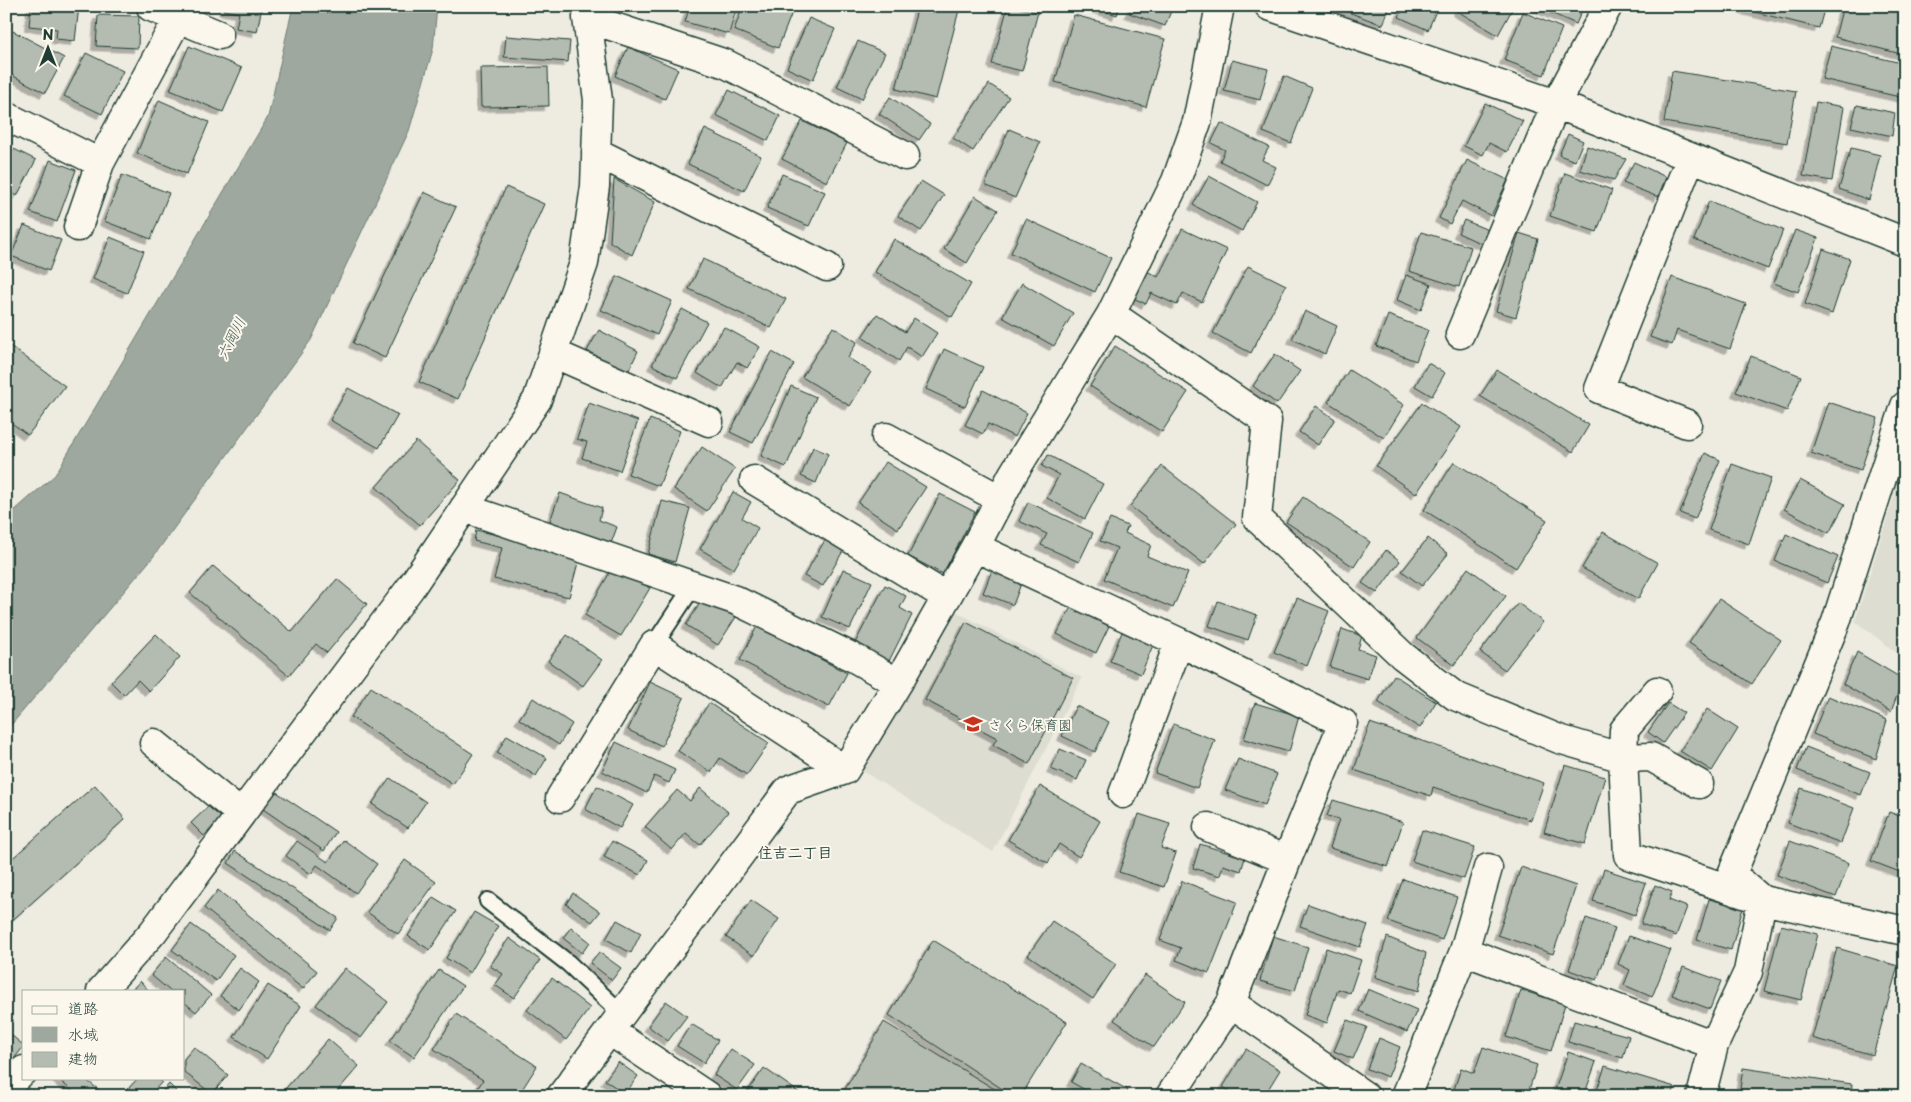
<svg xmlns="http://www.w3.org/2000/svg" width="1911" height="1102" viewBox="0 0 1911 1102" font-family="'Playpen Sans','Klee One',sans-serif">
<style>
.built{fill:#ddddd2}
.water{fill:#9fa89f;stroke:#6c7d74}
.building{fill:#b4bbb0;stroke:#1f3d34;filter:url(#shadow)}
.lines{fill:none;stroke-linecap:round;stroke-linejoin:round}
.service-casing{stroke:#1f3d34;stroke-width:20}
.minor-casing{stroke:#1f3d34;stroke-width:31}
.service{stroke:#fbf7ec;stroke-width:16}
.minor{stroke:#fbf7ec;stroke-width:28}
.labels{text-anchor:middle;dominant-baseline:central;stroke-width:4;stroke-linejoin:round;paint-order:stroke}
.poi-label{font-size:14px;fill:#1f3d34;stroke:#fbf7ec;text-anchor:start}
.water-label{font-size:15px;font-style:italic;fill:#455d54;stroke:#fbf7ec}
.neighbourhood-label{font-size:15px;font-weight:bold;fill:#1f3d34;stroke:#fbf7ec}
</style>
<defs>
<filter id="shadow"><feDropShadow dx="-4.5" dy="4.5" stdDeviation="0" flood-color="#0004"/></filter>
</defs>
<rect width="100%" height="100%" fill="#eeece1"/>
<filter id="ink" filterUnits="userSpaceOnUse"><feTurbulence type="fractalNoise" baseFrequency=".02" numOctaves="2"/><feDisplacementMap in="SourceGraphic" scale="10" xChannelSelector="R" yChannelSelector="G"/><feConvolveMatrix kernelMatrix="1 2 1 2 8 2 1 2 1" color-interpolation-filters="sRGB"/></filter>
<g filter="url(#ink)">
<path class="built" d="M1905,461V659L1855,621Z
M953,610L1082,678L993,852L861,770Z"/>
<path class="water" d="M293,6H437L433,49L409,131L311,340L153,557L6,731V518L55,475L268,117Z"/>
<path class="building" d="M31,6H79L75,41L56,39L57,29L29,26Z
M224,6H262L257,32L236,28L239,13L223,10Z
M690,6H737L729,34L685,22Z
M743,6H783L793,10L778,48L734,30Z
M918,6H960L936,99L896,89Z
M1008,6H1020L1019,8L1038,12L1022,71L992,64Z
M1089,6H1120L1117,15Z
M1132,6H1173L1165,26L1129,13Z
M1332,6H1390L1383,25Z
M1404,6H1438L1428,30L1399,17Z
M1460,6H1514L1498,35L1457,11Z
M1535,6H1584L1576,24Z
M1730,6H1825L1819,28Z
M1843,6H1905V55L1835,37Z
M1523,12L1562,28L1544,75L1504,60Z
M98,15L139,16L138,48L96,46Z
M1074,15L1165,39L1146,107L1055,82Z
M809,18L835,29L813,80L787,68Z
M13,31L64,58L45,93L6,72V43Z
M506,36L570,41L568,62L504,57Z
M858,41L885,53L862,99L837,87Z
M189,46L242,68L223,112L170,90Z
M1831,46L1905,64L1904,98L1822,79Z
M628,47L678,69L665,99L615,76Z
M86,53L123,71L102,114L64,96Z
M1232,60L1268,69L1260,100L1224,91Z
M548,67L549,106L481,107L480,68Z
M1672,71L1796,91L1787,143L1664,122Z
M1284,76L1312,88L1291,143L1263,132Z
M989,84L1009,97L973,151L953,138Z
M729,90L780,116L768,141L716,115Z
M890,97L930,124L919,140L879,114Z
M159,100L209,122L187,174L137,153Z
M1816,102L1844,107L1832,181L1803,176Z
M1485,103L1523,121L1507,152L1489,143L1483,155L1464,146Z
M1857,105L1895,113L1892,136L1851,127Z
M802,121L847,143L827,182L782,159Z
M1221,123L1269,147L1262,160L1276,167L1267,185L1220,161L1225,150L1211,143Z
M705,129L761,156L744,191L688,164Z
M1009,129L1040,142L1015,198L985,185Z
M1568,134L1583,141L1575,161L1559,155Z
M1587,146L1626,159L1614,180L1580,170Z
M1851,148L1880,155L1869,200L1839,189Z
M14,149L36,160L17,196L6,190V165Z
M50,160L76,170L57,222L30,212Z
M1467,160L1508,180L1491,216L1462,201L1450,224L1439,218Z
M1634,162L1666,177L1658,197L1623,183Z
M1565,173L1612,190L1597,232L1550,216Z
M782,174L825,192L809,226L767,208Z
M122,175L169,193L151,239L104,221Z
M1209,176L1257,202L1242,231L1193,205Z
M614,179L655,202L632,255L610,242Z
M921,181L944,195L921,231L898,216Z
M506,187L544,204L458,399L419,382Z
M424,192L456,207L385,358L353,343Z
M975,196L998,210L967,263L944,249Z
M1709,201L1783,230L1768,269L1694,240Z
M6,209L12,212L6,224Z
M1026,219L1111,258L1095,292L1011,253Z
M1464,220L1488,230L1482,244L1458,233Z
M24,225L61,240L49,271L11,256Z
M1182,229L1227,250L1202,302L1183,293L1177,305L1151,293L1146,304L1131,297L1145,270L1158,277Z
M1795,230L1818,238L1798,292L1774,283Z
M1421,232L1471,247L1459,287L1409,271Z
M1519,233L1538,239L1516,317L1496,311Z
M110,237L144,251L127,293L93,279Z
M894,239L971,284L952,317L875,272Z
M1823,249L1850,259L1832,314L1805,304Z
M703,259L786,299L771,328L689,289Z
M1248,266L1286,285L1251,353L1213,333Z
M1406,275L1431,284L1421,310L1397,300Z
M617,276L672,301L657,335L601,310Z
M1672,277L1746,304L1730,349L1677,330L1672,345L1650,337Z
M1022,283L1073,313L1054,346L1002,317Z
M682,309L707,322L677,378L652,365Z
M1305,311L1337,326L1325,354L1292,339Z
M877,314L905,332L914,318L937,333L922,357L907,347L899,361L862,337Z
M1388,315L1428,330L1416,361L1376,346Z
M724,327L760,347L747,368L737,362L722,388L697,373Z
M833,327L857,342L848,358L871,372L850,406L802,377Z
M599,330L638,351L628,372L587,351Z
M6,343L65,386L28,435L6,419Z
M1115,346L1188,392L1162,432L1090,386Z
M944,349L983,367L965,407L926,389Z
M772,352L794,364L753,443L730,432Z
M1275,354L1300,371L1277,404L1253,386Z
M1751,356L1801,376L1787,411L1736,392Z
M1428,363L1445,373L1432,396L1415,386Z
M1349,370L1404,405L1384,438L1328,402Z
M1497,370L1589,425L1573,452L1480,396Z
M791,386L816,397L786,467L761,456Z
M348,388L398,415L379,448L330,420Z
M983,390L1027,413L1015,437L988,424L983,434L965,425Z
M1828,402L1878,418L1861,470L1811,453Z
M589,403L638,421L620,471L582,458L587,442L577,439Z
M1422,403L1461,427L1416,494L1376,466Z
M1316,406L1335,419L1318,445L1299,432Z
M650,419L680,431L659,486L628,474Z
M416,441L460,480L420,525L376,487Z
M702,447L735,469L707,511L674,489Z
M813,447L828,454L816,483L801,476Z
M1705,453L1720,460L1695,519L1680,513Z
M1048,455L1103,484L1085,519L1047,498L1059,475L1042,466Z
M886,462L926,487L898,529L858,503Z
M1454,462L1547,520L1516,568L1424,510Z
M1732,464L1771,478L1749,544L1709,530Z
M1162,466L1236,524L1204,564L1130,506Z
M1800,480L1845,504L1829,533L1784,509Z
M733,492L751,502L742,518L758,528L734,569L700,549Z
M560,493L602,508L599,520L617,527L610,546L549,524Z
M940,494L975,512L943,574L908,556Z
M1303,497L1370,542L1354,567L1286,522Z
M662,501L690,508L675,562L648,554Z
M1028,502L1093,533L1079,562L1041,545L1047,534L1019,521Z
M1110,519L1128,526L1125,533L1151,545L1147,556L1188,573L1173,608L1104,579L1117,548L1100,541Z
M476,530L580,555L569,597L494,579L502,548L474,541Z
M1603,532L1658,563L1638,599L1582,568Z
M1786,534L1838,557L1827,583L1775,561Z
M1428,538L1448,554L1422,586L1402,571Z
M825,540L843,551L823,586L804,576Z
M1386,550L1400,561L1377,593L1362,583Z
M213,566L292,632L337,579L367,604L327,653L316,644L289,676L190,593Z
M613,567L650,588L621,636L585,615Z
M1468,568L1506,596L1454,665L1417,638Z
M843,569L872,582L850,629L822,617Z
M992,570L1022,581L1013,605L983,593Z
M885,585L906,596L900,608L912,615L889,661L855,643Z
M704,597L736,617L718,645L686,625Z
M1297,598L1329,611L1307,666L1274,652Z
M1719,599L1781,640L1752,684L1689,643Z
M1218,601L1257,615L1248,640L1209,626Z
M1518,603L1543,622L1505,670L1480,652Z
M1071,607L1109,626L1096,653L1057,634Z
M966,622L1073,678L1029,764L993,745L997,738L925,700Z
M757,626L847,673L829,707L740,660Z
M1342,629L1362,636L1358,649L1376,655L1368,679L1330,667Z
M1122,632L1153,645L1141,674L1110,661Z
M156,634L180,657L149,691L138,680L124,695L111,682Z
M567,635L602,660L583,686L548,661Z
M1857,652L1903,679L1891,712L1843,684Z
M1394,675L1436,702L1420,728L1378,702Z
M650,682L684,698L662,746L628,730Z
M371,687L473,754L453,784L351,717Z
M1828,696L1887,720L1876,759L1813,734Z
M533,698L572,724L559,745L519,719Z
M709,703L769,743L747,775L720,758L711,772L678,751Z
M1255,703L1299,716L1289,752L1244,739Z
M1668,703L1684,713L1663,743L1648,732Z
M1076,706L1109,722L1095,752L1062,736Z
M1707,709L1738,729L1712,771L1680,751Z
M1370,723L1544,783L1531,820L1433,787L1431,796L1354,770Z
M1173,724L1215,740L1197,788L1155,773Z
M507,735L547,758L536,776L497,753Z
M616,742L675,770L669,783L654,776L647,793L602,771Z
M1806,747L1870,772L1861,795L1797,770Z
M1060,749L1086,760L1077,780L1051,769Z
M1238,759L1277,774L1265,805L1225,790Z
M1565,765L1605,777L1585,844L1544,832Z
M390,778L426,802L408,828L372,804Z
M95,785L125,819L6,926V864Z
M597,786L633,805L620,828L585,809Z
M1040,786L1100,821L1079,857L1059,844L1048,863L1008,840Z
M700,788L728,812L700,845L686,833L672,850L645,827L677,790L690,801Z
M1801,788L1854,808L1841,843L1788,823Z
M275,791L336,832L324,851L263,809Z
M1333,800L1403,822L1388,867L1330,848L1339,819L1327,816Z
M211,804L223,816L204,836L191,823Z
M1889,812L1905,818V874L1871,861Z
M1139,814L1170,824L1161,848L1176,853L1164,887L1119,872Z
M1422,830L1475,847L1464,879L1412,861Z
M344,840L377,864L356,893L317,865L311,874L286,856L297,841L328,862Z
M612,841L648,860L640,875L604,857Z
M1790,841L1849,863L1836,897L1777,875Z
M1200,844L1245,858L1241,871L1223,865L1220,876L1193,868Z
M235,851L338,918L330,930L228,863Z
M405,860L436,882L398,934L367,912Z
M1521,867L1576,886L1553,954L1498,935Z
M1604,869L1646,883L1635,915L1593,901Z
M1403,879L1457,897L1442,940L1388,921Z
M1182,881L1237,902L1209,973L1176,960L1181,948L1160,940Z
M1655,885L1672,892L1669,900L1687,907L1676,936L1641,924Z
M218,890L317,971L303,989L204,908Z
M573,893L600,912L592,922L566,904Z
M433,897L456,911L430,950L408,936Z
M1709,899L1743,908L1731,950L1697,940Z
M751,900L779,919L754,956L726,937Z
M1308,904L1368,925L1360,947L1300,926Z
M474,912L498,926L470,973L446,958Z
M1586,918L1615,928L1597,980L1569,970Z
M617,920L641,933L631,953L606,939Z
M1052,921L1116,964L1093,999L1028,955Z
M191,924L234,955L216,981L172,950Z
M1781,925L1818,934L1801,1000L1764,991Z
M571,927L590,942L582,953L563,938Z
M1273,936L1308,947L1295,991L1260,981Z
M1629,936L1671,950L1652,997L1624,985L1630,970L1618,964Z
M1387,937L1426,953L1419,991L1375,977Z
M509,938L540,960L514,998L495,985L503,974L490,966Z
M933,940L1067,1022L1021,1096H1013L889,1015Z
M1326,948L1361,960L1350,993L1338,989L1327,1023L1305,1015Z
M1837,948L1898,966L1873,1055L1812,1038Z
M599,952L621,968L612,980L590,963Z
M166,957L211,995L196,1012L184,1002V991H170L151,975Z
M1683,967L1721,981L1710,1009L1672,995Z
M240,968L259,982L239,1010L220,996Z
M345,968L388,1002L361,1038L316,1005Z
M439,970L463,986L414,1057L390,1041Z
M1145,975L1185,1002L1154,1047L1114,1020Z
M552,978L590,1008L566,1040L527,1010Z
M140,981L149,991H131Z
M268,985L301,1006L267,1059L234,1037Z
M1368,989L1417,1010L1407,1032L1359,1011Z
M1521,990L1565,1004L1551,1051L1506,1037Z
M666,1001L687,1016L668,1041L648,1026Z
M456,1014L537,1066L518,1096H478L474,1094L483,1080L434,1049Z
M1347,1020L1367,1027L1353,1059L1334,1051Z
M1574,1021L1629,1036L1623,1058L1568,1042Z
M884,1022L1006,1096H841Z
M691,1024L718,1040L704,1063L677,1046Z
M9,1033L24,1046L7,1068L6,1037Z
M1379,1038L1400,1047L1388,1077L1367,1069Z
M328,1039L359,1066L333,1096H283L281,1094Z
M194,1047L228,1075L212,1094L184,1072V1059Z
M1483,1047L1537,1065L1527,1096H1452L1461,1068L1474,1073Z
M731,1049L755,1065L737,1090L714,1075Z
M1246,1049L1280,1070L1264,1096H1237L1223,1087Z
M1568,1052L1596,1062L1584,1096H1553Z
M618,1062L638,1076L625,1094L605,1080Z
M1081,1064L1128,1090L1125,1096H1096L1071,1082Z
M1605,1066L1675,1087L1672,1096H1595Z
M764,1068L804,1096H746L745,1095Z
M1743,1068L1852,1084L1851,1096H1739Z
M57,1078H84L104,1094L102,1096H78Z
M138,1078H157L162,1082L149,1096H136L128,1089Z
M169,1084L181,1096H159Z"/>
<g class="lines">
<g class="service-casing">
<path id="service" d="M654,645L693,586
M488,901L568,963L622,1014"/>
</g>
<g class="minor-casing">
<path id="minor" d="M1269,6L1556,104L1905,242
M151,7L219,35
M587,18L726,64L905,156
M6,116L100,163L178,18
M596,152L827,267
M78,227L100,163
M1111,314L1267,421L1257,518L1403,656L1455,696L1559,739L1623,758L1628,855L1762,900L1905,931
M1460,334L1556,104L1608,6
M553,353L709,422
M1687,424L1599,389L1690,159
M886,437L1000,499
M754,480L947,597
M464,508L735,600L856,659L898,683
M975,547L1179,642L1123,794
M1657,691L1624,730L1623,758L1651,757L1699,784
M154,743L241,814
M560,798L654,645L845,770
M1208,827L1287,860
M1464,951L1488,868
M101,991L153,932L411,587L537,400L584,263L595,186L598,100L587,18L588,6
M1231,1003L1365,1096
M610,1031L707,1096
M6,1088L24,1070
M561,1096L788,790L845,770L898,683L975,547L1013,474L1111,314L1176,181L1197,122L1220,6
M1170,1096L1231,1003L1287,860L1343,723L1179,642
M1406,1096L1464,951L1714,1045
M1701,1096L1714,1045L1748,972L1762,900L1732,874L1836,622L1905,406"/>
</g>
<use href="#service" class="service"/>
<use href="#minor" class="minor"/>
</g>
</g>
<defs>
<g id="school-bare" transform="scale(1.5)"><path d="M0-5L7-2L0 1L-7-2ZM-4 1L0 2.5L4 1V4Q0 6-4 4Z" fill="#c8321e" stroke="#fbf7ec" stroke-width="2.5" paint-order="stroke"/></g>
</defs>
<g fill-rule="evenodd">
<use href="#school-bare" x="973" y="724"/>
</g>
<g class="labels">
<g class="poi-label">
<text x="988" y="724">さくら保育園</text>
</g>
<g class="water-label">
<text transform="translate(230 338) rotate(-63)">六岡川</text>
</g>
<g class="neighbourhood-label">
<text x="795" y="851">住吉二丁目</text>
</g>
</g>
<rect width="1911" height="1102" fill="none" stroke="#fbf7ec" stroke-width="25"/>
<rect x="12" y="12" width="1886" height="1077" fill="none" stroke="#1f3d34" stroke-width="2" filter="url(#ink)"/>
<rect x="22" y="990" width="162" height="90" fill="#fbf7ec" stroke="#a3ada2"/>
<rect x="32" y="1006" width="25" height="8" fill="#fbf7ec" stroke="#a3ada2"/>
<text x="68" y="1014" font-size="15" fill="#1f3d34">道路</text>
<rect x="32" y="1027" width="25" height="15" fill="#9fa89f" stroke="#a3ada2"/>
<text x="68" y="1040" font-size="15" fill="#1f3d34">水域</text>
<rect x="32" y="1052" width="25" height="15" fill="#b4bbb0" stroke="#a3ada2"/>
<text x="68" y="1064" font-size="15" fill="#1f3d34">建物</text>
<g transform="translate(48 48)" stroke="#fbf7ec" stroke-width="4" paint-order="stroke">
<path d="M0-4L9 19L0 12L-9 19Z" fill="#1f3d34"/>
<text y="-8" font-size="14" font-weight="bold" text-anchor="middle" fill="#1f3d34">N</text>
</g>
</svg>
